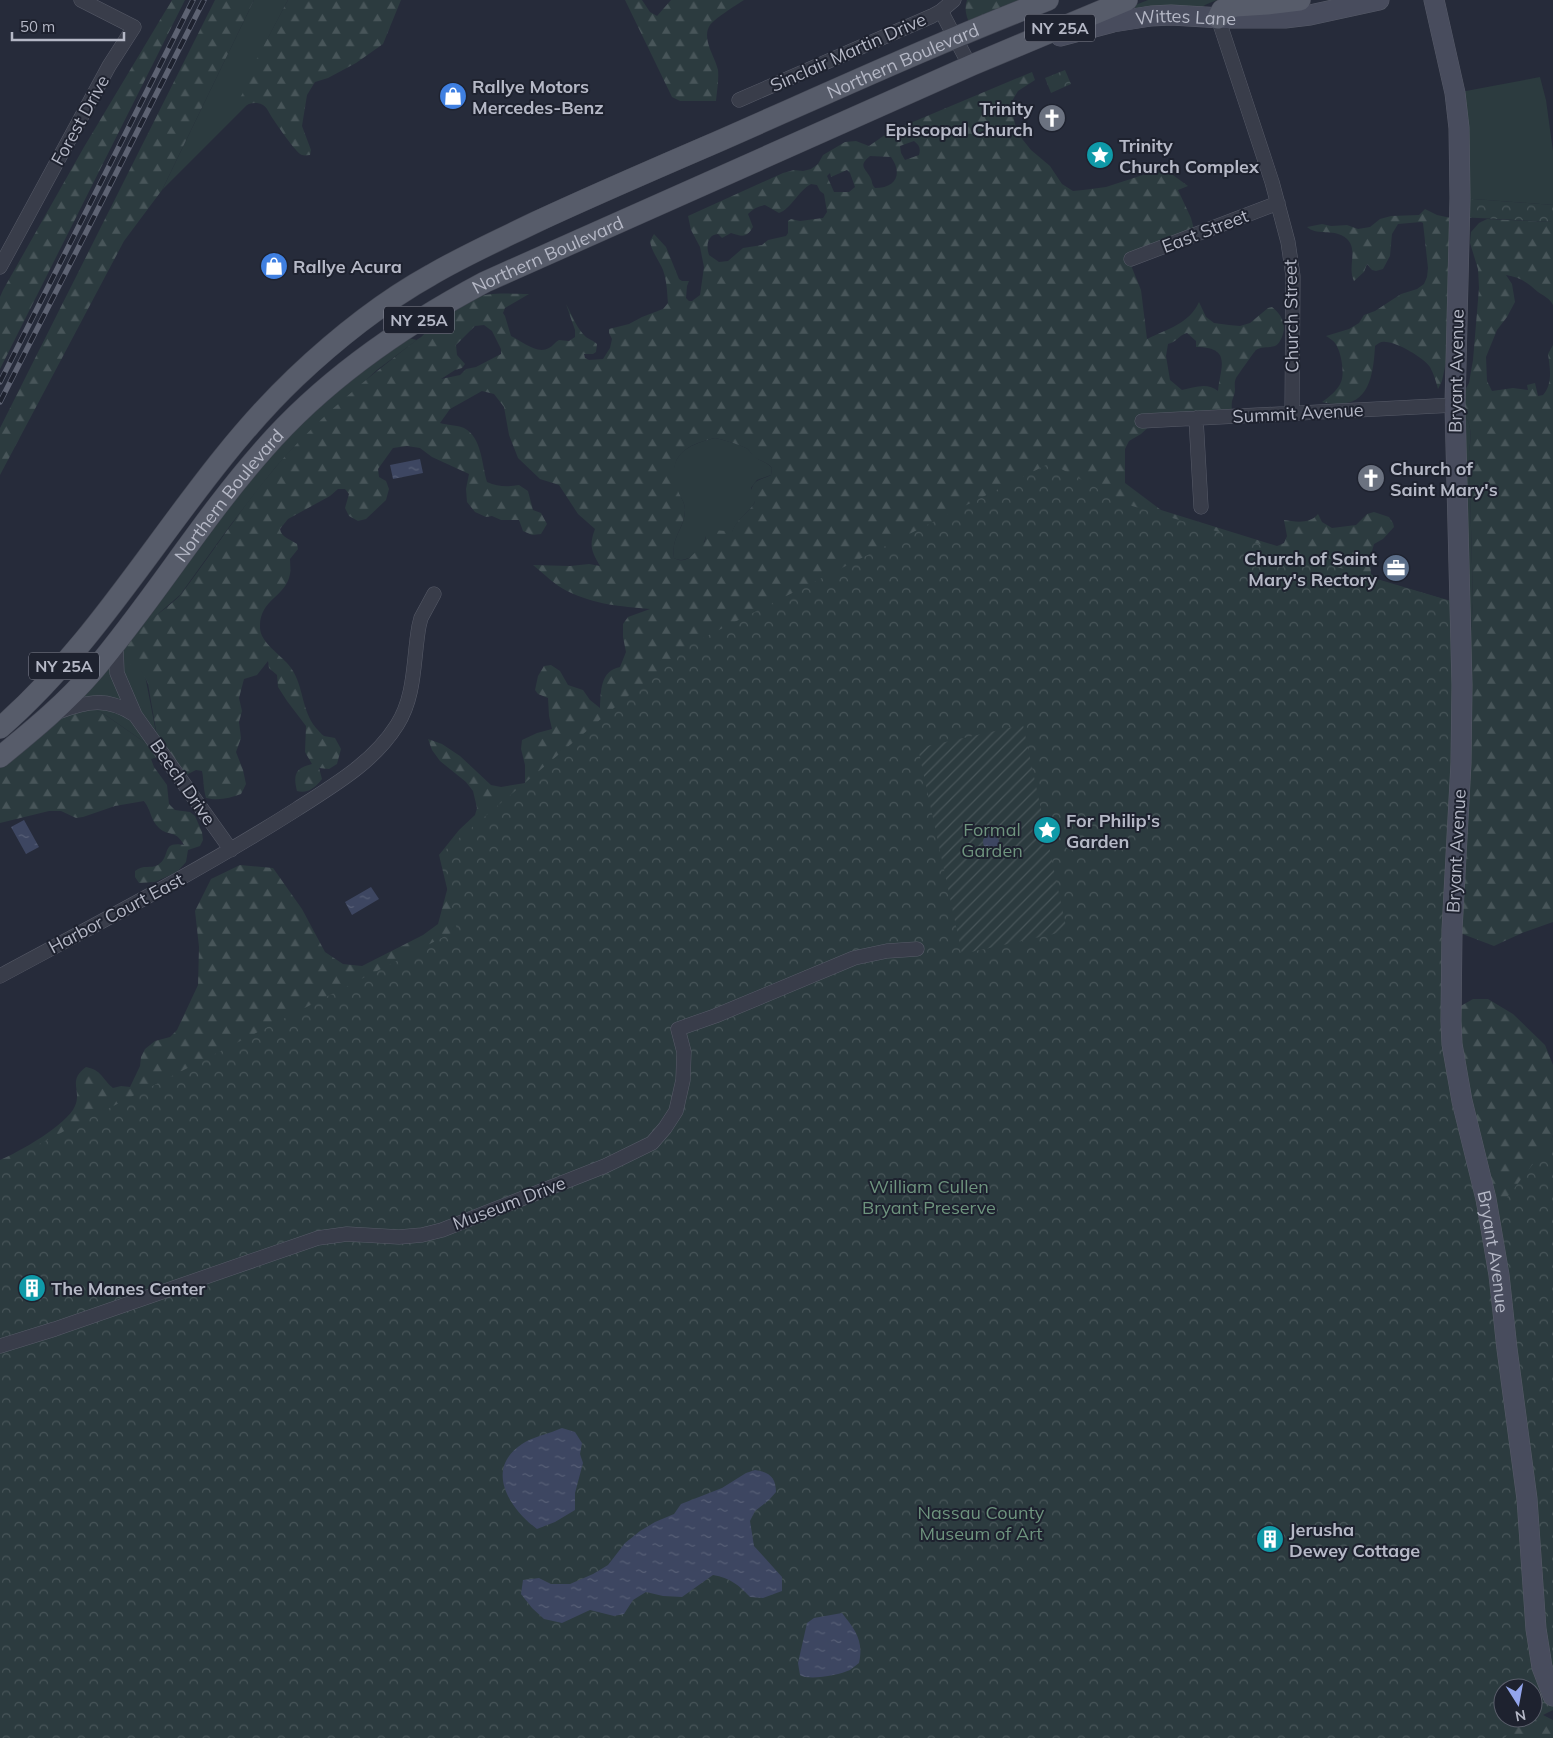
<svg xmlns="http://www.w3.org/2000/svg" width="1553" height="1738" viewBox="0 0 1553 1738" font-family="Mulish,sans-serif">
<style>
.grass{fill:#2c3b3f}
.forest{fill:url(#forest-firs);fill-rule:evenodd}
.park{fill:url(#park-crowns)}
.garden{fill:url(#garden-furrows)}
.water{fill:url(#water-ripples)}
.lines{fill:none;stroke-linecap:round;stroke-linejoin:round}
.minor-casing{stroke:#575b68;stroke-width:15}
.secondary-casing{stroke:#575b68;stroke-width:21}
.primary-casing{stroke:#424653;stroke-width:22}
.minor{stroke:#393d4a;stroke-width:14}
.secondary{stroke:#484c5d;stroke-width:20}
.primary{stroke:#575c6a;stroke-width:21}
.rail-casing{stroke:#5e6373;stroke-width:5.5}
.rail{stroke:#1e222f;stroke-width:4;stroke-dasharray:11;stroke-linecap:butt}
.labels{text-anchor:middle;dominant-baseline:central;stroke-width:4;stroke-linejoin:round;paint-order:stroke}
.shield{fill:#1e222f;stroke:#888b99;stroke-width:1}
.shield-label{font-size:16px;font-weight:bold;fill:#b5b8c6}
.street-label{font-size:18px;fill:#b5b8c6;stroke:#1e222f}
.poi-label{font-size:18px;font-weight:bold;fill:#b5b8c6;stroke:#1e222f;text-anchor:start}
.park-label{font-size:18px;fill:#6e947e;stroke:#1e222f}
</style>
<defs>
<pattern id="forest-firs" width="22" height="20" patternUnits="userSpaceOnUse" patternTransform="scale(1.25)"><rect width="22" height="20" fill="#2c3b3f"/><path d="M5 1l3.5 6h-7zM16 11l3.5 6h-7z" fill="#485559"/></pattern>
<pattern id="park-crowns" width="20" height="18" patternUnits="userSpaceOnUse" patternTransform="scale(1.25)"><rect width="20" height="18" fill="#2c3b3f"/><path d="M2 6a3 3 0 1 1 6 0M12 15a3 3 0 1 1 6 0" fill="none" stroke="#485559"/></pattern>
<pattern id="garden-furrows" width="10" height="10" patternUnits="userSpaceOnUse" patternTransform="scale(1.25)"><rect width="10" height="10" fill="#2c3b3f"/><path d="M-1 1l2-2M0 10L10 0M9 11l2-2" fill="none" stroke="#485559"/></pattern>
<pattern id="water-ripples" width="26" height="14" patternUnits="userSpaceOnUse" patternTransform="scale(1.25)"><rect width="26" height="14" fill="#3d4661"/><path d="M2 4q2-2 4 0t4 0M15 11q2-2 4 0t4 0" fill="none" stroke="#575f76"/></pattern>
</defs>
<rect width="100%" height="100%" fill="#262b3a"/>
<path class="grass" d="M254,0H288L267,40L248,104L162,190Z
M1148,0H1217L1205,5L1200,9L1131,11L1130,7Z
M1540,77L1546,100L1553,151V205L1460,198L1455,93Z
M409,338L417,340L377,370L294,447L275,468L232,523L180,595L143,627L130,663L135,665L145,675L160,753L101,712L79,709L92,672L301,412Z
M1457,405C1472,421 1472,431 1469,452L1473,602L1470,646Z
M715,438C724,440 738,444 746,448C750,450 751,454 755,457C760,461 767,462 772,468L771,475L757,480L751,488L755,502C748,514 736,519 732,533L706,536C704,548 687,566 674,558C671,535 684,531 685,510C685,501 679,496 676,488C667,455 686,445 715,438Z"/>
<path class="forest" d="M172,0H185L0,369V297L3,290L84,147Z
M215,0H254L162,190L124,241L0,475V428Z
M288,0H401L383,44L356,63L328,78L315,82L307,95L302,126L311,150L310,155C307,155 305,156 302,155C295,152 278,126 273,119C268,112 267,104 257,103C247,102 241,109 232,113L247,85L253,66Z
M625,0H642L650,12L657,16L671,0H744C736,5 714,19 710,25C701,39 715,56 718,70C719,80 717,90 716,101H680L672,97Z
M967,0H1022L971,26C966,17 964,9 967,0Z
M1032,72L1035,80L1018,91L1012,101V111L1016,128L1023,140L1031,150L1050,166L1062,184L1073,191L1083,190L1106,187L1161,169L1166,170L1188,186L1178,190L1191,218L1195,233L1149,257L1145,261L1140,262L1128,258L1141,290L1147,339C1167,329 1189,324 1199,302L1206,317L1214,323L1229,325L1240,326L1250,323L1268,308L1272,307C1282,315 1287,325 1282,337C1280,341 1279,344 1275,346C1269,348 1262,346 1256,350C1254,352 1238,375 1236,378C1234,383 1235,385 1235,390C1235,394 1233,397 1232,401C1231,409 1233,416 1231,424L1221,419L1154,422L1141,434L1129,441L1125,449V483L1161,510L1277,546L1284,543L1287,536L1284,520C1296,522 1310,524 1318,514L1322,522L1332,528L1356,525L1367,514L1374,512L1389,517L1393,523L1394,527L1383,539L1374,544L1370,558L1371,574L1378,580L1454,602L1470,646L1473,602L1469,452C1472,431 1472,421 1457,405L1469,383L1473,360L1479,288L1478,269L1470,243L1471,232L1479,223L1487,219L1553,222V305C1549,298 1544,296 1538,292C1528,283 1520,277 1506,275L1512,284L1515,302L1507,317L1497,330L1486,357L1487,381L1492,391L1513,388L1528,390L1527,385L1535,383L1538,396L1543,395C1553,384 1550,368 1548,354L1553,345V922L1522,933L1494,946L1452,930L1459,1007L1473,999H1488L1513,1014L1545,1045L1553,1065V1135L1551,1141L1553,1151V1710L1543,1715L1553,1720V1738H1081L0,1242V1160C19,1152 67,1125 75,1106C82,1090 67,1081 86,1067C102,1070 102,1079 113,1088L121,1086L130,1087L140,1066L141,1057L145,1049L155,1041L170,1037L177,1030L198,985L199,947L195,911L211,879L240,865L273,868L302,909L325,952L343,964L362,966L423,935L438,924L451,875L472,854L439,855L459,830L475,815L477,808L473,791L466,782L440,761L432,750L428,739L442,744L460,756L491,785L501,787L525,783V765L521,749L522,740L537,733L552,729L549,716L548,698L538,694L535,690L538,676L544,666L551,665L560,671L568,685L583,690L590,700L600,708C601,691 600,671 620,667L626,652L623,637V624L628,617L650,609C619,606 596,605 567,591C555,585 544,574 533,565L570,566L589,564L600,566C591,551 589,545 595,529L578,514L559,485L540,479L518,458L509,435L504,407L494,394L482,391L450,409L440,423C447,425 457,425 464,428C482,437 482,466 487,482C498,487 508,487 519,485L528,491L533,510L541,513L547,524L541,534L532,535L523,531L519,520H501L492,516L486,517L475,512L467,502L466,489L469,474L432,457L420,448L407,446L393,448L378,469L379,477L386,481L389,489L386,500L366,519L358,521L349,516L345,508L349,494L345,489H338L330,496L288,519L280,529C281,537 291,540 297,544L298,549L290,559C290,564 291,570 290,574C286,597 260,599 260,626C259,643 281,654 291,668C304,686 301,710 316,728C318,730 321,734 324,736C327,737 332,737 335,738L341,749L337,764L329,769L319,768L322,779C316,787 308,794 297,791C293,775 295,768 312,764L305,752L306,726L287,701L278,687L277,675L269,668L268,661L257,675L244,679L239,698L242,711L239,722L241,738L236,752L243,770L246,784L241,794C230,798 219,801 206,798C203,787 204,781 202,771L196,770L186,775C177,768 164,754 151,759L154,767L167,785L169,804L175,810L190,812L195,816L202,832L203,840L200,846L188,850L186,862L177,872L155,882L139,883L135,877V871C143,864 151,869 158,865C172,856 160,841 184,845C175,829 169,837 159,828C150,820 151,809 144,801L115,806L83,817L76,818L61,811H49L0,823V759L53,713L88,709L101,712L160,753L148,684C142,667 137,671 126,660C121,633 167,612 182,593C213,552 241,508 275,468C316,420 368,377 418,339C424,336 427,330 432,326C444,316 459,305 473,299C489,291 512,294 529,294L505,308L503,313L505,316L511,336C522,341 537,355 549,348C553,346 555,342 559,340L569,341L575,337V330L566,304C572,315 577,329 586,337C590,340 593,340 597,344L596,352L593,354H584L585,358L589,360L603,359L610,348L612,339L609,333V329L629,324L642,317L663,309L668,303C667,292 667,281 663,270C659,260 651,251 650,241L654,234L666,247L679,279L682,281H689L687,286L686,298L689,301H692L700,295L704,267L700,247L691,230L688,216L783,173L794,170L803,171L811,169L818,164L823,155L845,142L856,141L869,146L889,132ZM914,141C919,145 921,148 919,155L905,160L901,153L900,146ZM870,156L891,157C903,174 896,188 875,188C871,184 873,182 870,177C865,168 858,166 870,156ZM847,170L850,173L855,187L849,192H834L827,176L830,173L831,177ZM811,184L817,185L820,191L824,194L827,212L823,218L800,221L791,219L788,221V233L786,236L768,240L762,245L743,248L728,261L719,262L709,255C706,246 707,235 718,234L722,238L731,233C741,236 746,239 753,227L748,214C753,209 758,206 765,205L779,213C791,209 798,191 811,184ZM484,325L492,331L501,349V354L476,367L466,369L460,375L441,379L455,370L462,368L465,364L457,355L456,345L475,326ZM1187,333L1196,341V347C1233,347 1220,368 1218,391C1208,382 1194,387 1182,390L1170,380L1166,356L1168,344C1177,342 1179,335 1187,333ZM715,438C724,440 737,444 746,448C750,450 751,454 754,457C760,461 767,462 772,468L771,475C760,481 753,478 750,495L755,502C748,514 736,519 732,532C725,531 715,529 708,533C704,536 707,536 705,541C705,542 701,545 700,546C694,555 685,565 674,558C671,536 684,530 685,510C685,501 679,496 677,488C667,455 686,445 715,438ZM1503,1688H1533V1718H1503Z
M1425,209L1437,215L1451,218L1447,357L1442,381L1438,389C1436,382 1434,374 1430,367C1424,358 1397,342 1386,342C1381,341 1379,343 1375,346C1373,383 1366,412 1322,402C1329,397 1338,390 1341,382C1345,373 1341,351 1335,343C1333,340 1329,338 1326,336L1349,329L1359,323L1364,315L1375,311L1401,294L1417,289L1424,284L1427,277L1428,268L1423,223L1421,222L1398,224L1392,234L1390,256L1383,269L1376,271L1372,270L1367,264L1364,272L1354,281C1346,266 1362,245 1341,235C1330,230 1316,235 1307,227L1322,224L1331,226L1347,225L1358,229L1370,227L1380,219L1391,216L1419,215Z"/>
<path class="park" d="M1065,70L1071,84L1051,93L1045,78Z
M1460,198L1553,205V222L1459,217Z
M1050,463L1129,505L1454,602L1451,1021L1490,1219L1551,1141L1553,1135V1710L1533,1715V1688H1503V1718H1521L1517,1719L1505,1738H0V1164L457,930L439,855L689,645Z"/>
<path class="garden" d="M1023,725L1067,931L962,954L918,748Z"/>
<path class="water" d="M420,459L423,473L393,479L390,465Z
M24,820L39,847L26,854L11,827Z
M983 842a8 8 0 1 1 16 0a8 8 0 1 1-16 0Z
M371,887L379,899L352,915L345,902Z
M562,1428L575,1432L582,1443L580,1454L583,1463L575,1493V1510L555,1522L537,1529C509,1508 484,1469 522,1444C532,1437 551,1433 562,1428Z
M755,1470C770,1472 776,1478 776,1492L769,1500L755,1511L750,1521L754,1546L782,1577V1591L763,1598L750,1597C739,1585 730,1578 713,1575L682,1597L663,1596L646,1592L633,1600L624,1614L614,1616L590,1610L562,1623L544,1619L532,1608L521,1594L523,1580L539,1578L551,1584H570L593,1574L608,1565L625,1543L640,1531L655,1522L674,1514L681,1504L722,1488L746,1473Z
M842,1613C855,1630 864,1640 859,1663C856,1665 853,1668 850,1670C839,1675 809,1681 800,1675L798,1663L807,1623L814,1618Z"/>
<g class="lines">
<g class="minor-casing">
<path id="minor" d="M941,11L970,66
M1218,18L1272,182L1288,242L1293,276L1292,413
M739,100L932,16L941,11L954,0
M1131,259L1278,203
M0,267L109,66L134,27L81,0
M1196,418L1201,507
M1142,421L1455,405
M116,644L117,673L135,715L231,850
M58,712C88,701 107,697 135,715
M0,976C100,922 201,870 297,809C334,785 373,763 397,725C416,695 413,659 419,626L421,618L434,594
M0,1346L55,1329L318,1238L347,1234L399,1237L422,1235L442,1230L605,1166L652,1143L665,1128L676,1111L683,1080L684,1052L678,1029L715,1016L854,958L887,951L917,949"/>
</g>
<g class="secondary-casing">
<g id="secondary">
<path id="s1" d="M1434,0L1455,93L1459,128L1460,198L1455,405L1462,685L1461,763L1452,930L1451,1021L1452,1044L1462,1101L1486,1199L1499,1275L1507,1349L1527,1499L1536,1629L1542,1667L1553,1696"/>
<path id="s2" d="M1060,36L1113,22L1151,16L1171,15L1222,18H1285L1310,15L1379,0"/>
</g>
</g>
<g class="primary-casing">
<g id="primary">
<path d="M1218,18L1222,10L1236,6L1267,4L1300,0"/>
<path id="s3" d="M0,728C116,627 184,484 295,378C334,341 384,301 431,275C465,255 501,239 536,222C594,195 652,170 710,145C822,96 934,44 1048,0"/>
<path id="s4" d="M0,757C33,730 66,703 94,670C154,599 202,519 264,449C325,379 404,325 485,282L972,65L1127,0"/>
</g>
</g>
<use href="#minor" class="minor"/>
<use href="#secondary" class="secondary"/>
<use href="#primary" class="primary"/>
<g class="rail-casing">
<path id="rail" d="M0,382L193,0
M0,402L204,0"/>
</g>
<use href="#rail" class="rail"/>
</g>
<defs>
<g id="shop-disc" transform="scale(1.4375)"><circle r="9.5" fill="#3f7fe0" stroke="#1e222f"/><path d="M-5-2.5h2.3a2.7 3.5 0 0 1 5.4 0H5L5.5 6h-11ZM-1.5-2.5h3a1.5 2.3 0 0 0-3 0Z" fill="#fff"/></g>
<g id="church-disc" transform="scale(1.4375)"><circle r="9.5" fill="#6b7280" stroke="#1e222f"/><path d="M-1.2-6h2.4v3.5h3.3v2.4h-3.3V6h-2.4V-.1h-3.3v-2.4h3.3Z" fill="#fff"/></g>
<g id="sight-disc" transform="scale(1.4375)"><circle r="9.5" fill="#0f9aa8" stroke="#1e222f"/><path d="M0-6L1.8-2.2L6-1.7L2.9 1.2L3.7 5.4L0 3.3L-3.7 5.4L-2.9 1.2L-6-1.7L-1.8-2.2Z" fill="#fff"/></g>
<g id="office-disc" transform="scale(1.4375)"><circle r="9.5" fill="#5c6f8a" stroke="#1e222f"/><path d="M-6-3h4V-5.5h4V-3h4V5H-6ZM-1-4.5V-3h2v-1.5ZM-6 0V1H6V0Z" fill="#fff"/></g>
<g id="building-disc" transform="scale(1.4375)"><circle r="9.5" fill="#0f9aa8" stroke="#1e222f"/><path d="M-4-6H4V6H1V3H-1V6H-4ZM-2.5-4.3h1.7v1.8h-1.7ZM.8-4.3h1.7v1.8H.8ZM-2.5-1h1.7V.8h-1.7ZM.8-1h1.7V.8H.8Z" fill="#fff"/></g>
</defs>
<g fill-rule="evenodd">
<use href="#shop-disc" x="453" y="96"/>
<use href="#church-disc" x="1052" y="118"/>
<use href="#sight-disc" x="1100" y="155"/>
<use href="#shop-disc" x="274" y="266"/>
<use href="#church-disc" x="1371" y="478"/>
<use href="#office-disc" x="1396" y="568"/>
<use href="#sight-disc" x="1047" y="830"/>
<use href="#building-disc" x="32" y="1288"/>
<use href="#building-disc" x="1270" y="1539"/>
</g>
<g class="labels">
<g class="shield">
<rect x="1025" y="14.5" width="70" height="27" rx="4"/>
<rect x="384" y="306.5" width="70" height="27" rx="4"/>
<rect x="29" y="652.5" width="70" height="27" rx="4"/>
</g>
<g class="shield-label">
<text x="1060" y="28">NY 25A</text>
<text x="419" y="320">NY 25A</text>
<text x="64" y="666">NY 25A</text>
</g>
<g class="street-label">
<text stroke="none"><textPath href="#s2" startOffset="128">Wittes Lane</textPath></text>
<text transform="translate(848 52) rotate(-24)">Sinclair Martin Drive</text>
<text stroke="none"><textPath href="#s3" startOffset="1148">Northern Boulevard</textPath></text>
<text transform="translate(80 120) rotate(-61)">Forest Drive</text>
<text transform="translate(1205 231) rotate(-21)">East Street</text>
<text stroke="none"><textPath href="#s4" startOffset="754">Northern Boulevard</textPath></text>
<text transform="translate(1291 316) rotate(-91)">Church Street</text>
<text transform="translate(1456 371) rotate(-89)">Bryant Avenue</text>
<text transform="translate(1298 413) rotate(-3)">Summit Avenue</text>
<text stroke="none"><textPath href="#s4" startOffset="349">Northern Boulevard</textPath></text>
<text transform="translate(183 782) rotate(55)">Beech Drive</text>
<text transform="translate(1456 851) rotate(-87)">Bryant Avenue</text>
<text transform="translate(116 913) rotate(-28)">Harbor Court East</text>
<text transform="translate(509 1203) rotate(-21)">Museum Drive</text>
<text stroke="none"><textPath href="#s1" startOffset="1259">Bryant Avenue</textPath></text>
</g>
<g class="poi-label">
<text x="472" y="86">Rallye Motors<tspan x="472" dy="21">Mercedes-Benz</tspan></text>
<text x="1033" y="108" text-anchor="end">Trinity<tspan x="1033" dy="21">Episcopal Church</tspan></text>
<text x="1119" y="145">Trinity<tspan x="1119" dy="21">Church Complex</tspan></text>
<text x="293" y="266">Rallye Acura</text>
<text x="1390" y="468">Church of<tspan x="1390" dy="21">Saint Mary's</tspan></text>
<text x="1377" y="558" text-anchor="end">Church of Saint<tspan x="1377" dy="21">Mary's Rectory</tspan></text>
<text x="1066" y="820">For Philip's<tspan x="1066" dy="21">Garden</tspan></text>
<text x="51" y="1288">The Manes Center</text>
<text x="1289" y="1529">Jerusha<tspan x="1289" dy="21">Dewey Cottage</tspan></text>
</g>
<g class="park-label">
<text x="992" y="829">Formal<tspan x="992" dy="21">Garden</tspan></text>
<text x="929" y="1186">William Cullen<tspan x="929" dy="21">Bryant Preserve</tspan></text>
<text x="981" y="1512">Nassau County<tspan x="981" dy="21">Museum of Art</tspan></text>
</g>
</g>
<g transform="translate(1518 1703) rotate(169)"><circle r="24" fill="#1e222f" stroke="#5a5e6b"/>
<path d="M0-4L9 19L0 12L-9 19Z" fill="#93a5ec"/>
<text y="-8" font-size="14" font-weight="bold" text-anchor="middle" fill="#b5b8c6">N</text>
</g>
<path d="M12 32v8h112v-8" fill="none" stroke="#b5b8c6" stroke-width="2.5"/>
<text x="20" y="32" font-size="15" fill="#b5b8c6" stroke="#1e222f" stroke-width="4" paint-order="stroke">50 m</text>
</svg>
